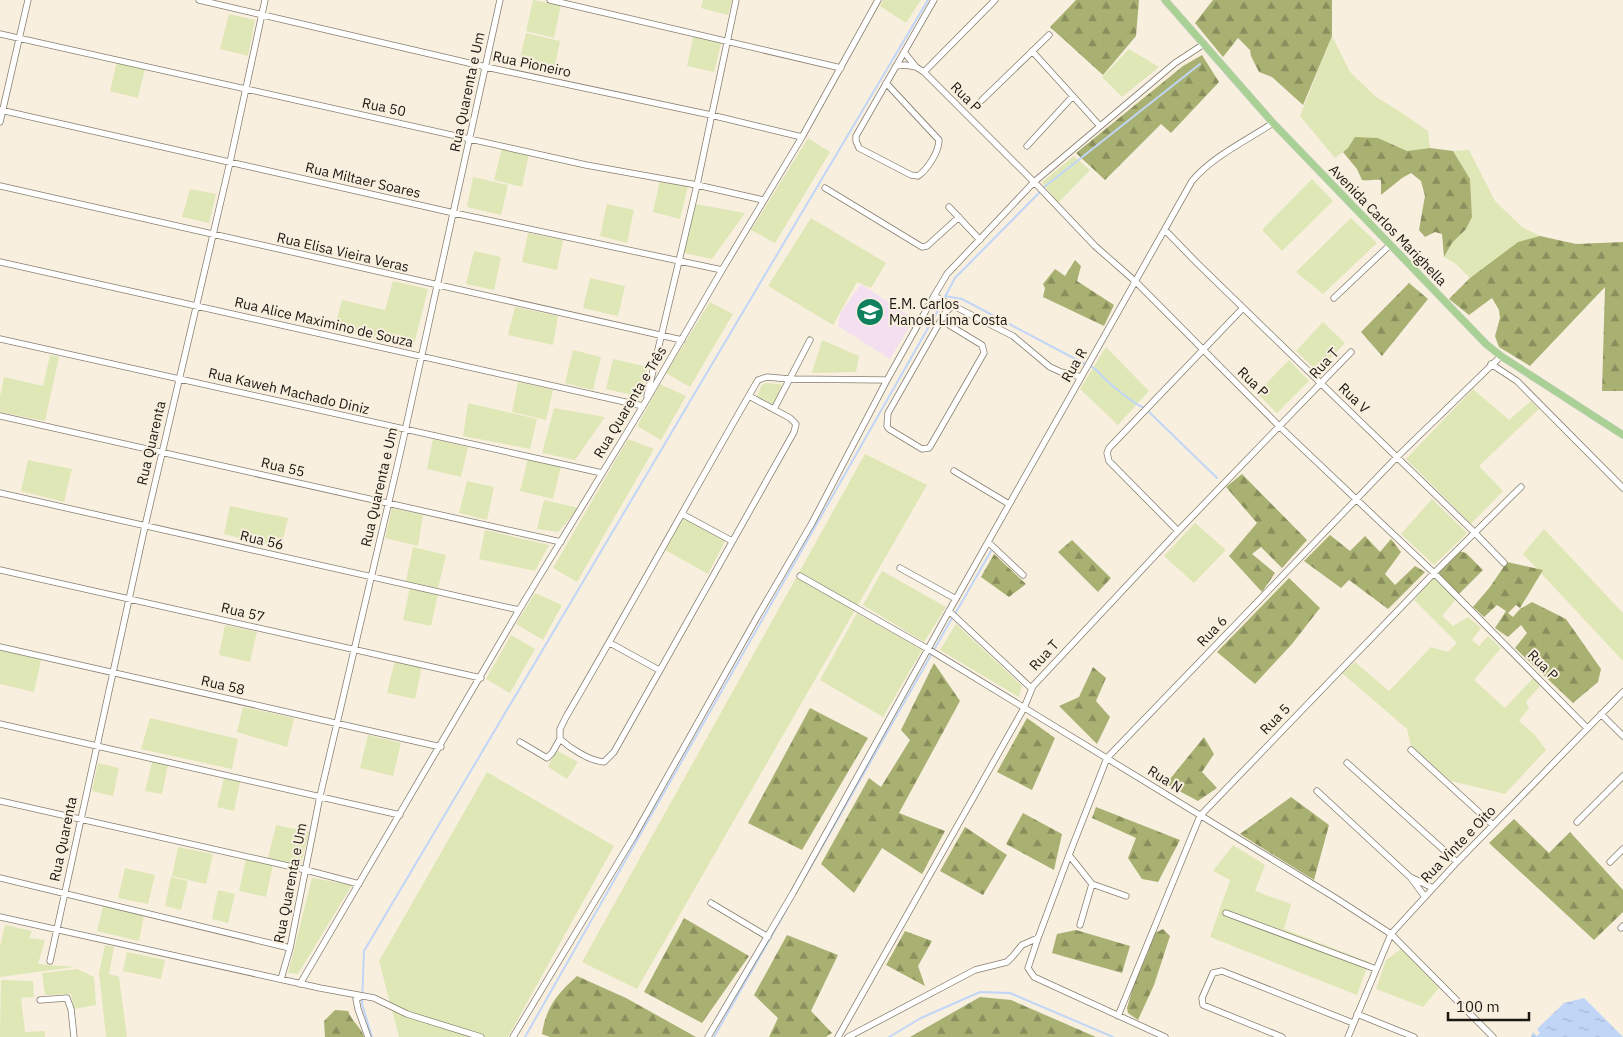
<svg xmlns="http://www.w3.org/2000/svg" width="1623" height="1037" viewBox="0 0 1623 1037" font-family="'IBM Plex Sans',sans-serif">
<style>
.education{fill:#f3dff0}
.green{fill:#dfe7b6}
.forest{fill:url(#forest-firs)}
.water{fill:url(#water-ripples)}
.lines{fill:none;stroke-linecap:round;stroke-linejoin:round}
.stream{stroke:#c1d6f7;stroke-width:2}
.minor-casing{stroke:#867e6f;stroke-width:7}
.major-casing{stroke:#d6d5d4;stroke-width:8}
.minor{stroke:#fff;stroke-width:5.5}
.major{stroke:#a9d095;stroke-width:7}
.labels{text-anchor:middle;dominant-baseline:central;stroke-width:4;stroke-linejoin:round;paint-order:stroke}
.street-label{font-size:14px;fill:#1b1812;stroke:#f8efdf}
.poi-label{font-size:14px;fill:#1b1812;stroke:#f8efdf;text-anchor:start}
</style>
<defs>
<pattern id="forest-firs" width="22" height="20" patternUnits="userSpaceOnUse" patternTransform="scale(1.25)"><rect width="22" height="20" fill="#a8b172"/><path d="M5 1l3.5 6h-7zM16 11l3.5 6h-7z" fill="#888f5c"/></pattern>
<pattern id="water-ripples" width="26" height="14" patternUnits="userSpaceOnUse" patternTransform="scale(1.25)"><rect width="26" height="14" fill="#c1d6f7"/><path d="M2 4q2-2 4 0t4 0M15 11q2-2 4 0t4 0" fill="none" stroke="#a5b7d3"/></pattern>
</defs>
<rect width="100%" height="100%" fill="#f8efdf"/>
<path class="education" d="M861,284L914,319L890,359L838,326L840,314Z"/>
<path class="green" d="M533,0L561,5L554,38L526,31Z
M703,0H732L728,15L701,8Z
M883,0H921L906,23L880,6Z
M229,14L255,20L248,56L220,49Z
M526,33L560,41L554,70L519,62Z
M694,33L722,40L714,72L687,66Z
M1332,36L1350,72L1376,97L1402,113L1428,131L1430,148L1407,151L1378,138L1348,148L1335,158L1300,116Z
M1129,49L1159,67L1122,97L1102,77Z
M117,61L145,68L138,98L110,91Z
M808,138L830,152L775,243L751,230Z
M502,148L529,154L522,187L494,180Z
M1469,150L1495,201L1522,227L1540,236L1518,242L1470,278L1456,264L1444,257L1452,243L1466,229L1472,217L1470,179L1453,151Z
M1074,156L1090,170L1058,203L1042,182Z
M473,177L508,185L501,215L467,207Z
M1312,179L1333,201L1282,251L1262,230Z
M660,180L688,186L680,219L653,212Z
M190,189L216,194L209,223L182,217Z
M607,204L634,210L627,243L600,236Z
M695,204L745,213L712,259L684,253Z
M811,218L886,263L871,288L857,282L833,325L768,286Z
M1351,218L1377,243L1323,294L1296,272Z
M528,233L563,240L557,270L522,262Z
M474,251L501,257L494,290L466,284Z
M590,278L625,286L618,316L583,308Z
M393,281L428,289L413,348L334,329L342,300L385,310Z
M710,302L733,314L690,387L666,373Z
M515,307L558,316L553,345L508,335Z
M1323,322L1345,343L1318,372L1296,351Z
M822,340L859,356L856,372L812,373Z
M1106,347L1149,391L1118,425L1080,389Z
M573,350L601,357L593,390L565,383Z
M50,355L59,357L45,421L0,412V396L4,377L43,386Z
M613,359L648,367L641,397L606,389Z
M1289,360L1309,381L1277,413L1257,393Z
M518,382L553,390L546,420L512,412Z
M766,383L780,384L783,387L773,405L757,396L762,385Z
M660,384L686,396L661,440L637,426Z
M1473,389L1509,420L1531,401L1539,409L1479,466L1503,491L1471,524L1406,459Z
M468,403L537,419L530,449L463,436Z
M554,408L605,417L575,460L542,453Z
M433,439L468,447L461,477L427,469Z
M628,439L654,449L577,582L553,568Z
M865,454L927,485L637,989L582,962Z
M528,458L561,466L553,499L520,491Z
M28,460L72,469L64,502L21,491Z
M467,481L494,487L487,520L459,513Z
M1432,499L1467,533L1434,565L1401,534Z
M544,500L579,508L558,532L537,529Z
M230,506L288,518L281,548L224,534Z
M392,508L423,515L418,546L385,538Z
M686,519L725,541L708,574L665,550L682,520Z
M1195,523L1226,550L1194,583L1164,556Z
M1544,529L1623,613V661L1523,554Z
M485,530L549,545L535,571L479,559Z
M413,547L446,555L438,588L406,581Z
M882,571L946,607L924,642L863,605Z
M1434,577L1456,599L1442,616L1453,626L1468,617L1481,628L1472,640L1479,646L1488,636L1501,648L1474,680L1505,708L1533,678L1541,685L1526,702L1529,708L1519,721L1535,735L1546,750L1505,794L1451,781L1411,746L1407,729L1342,673L1355,662L1389,691L1431,647L1448,652L1457,643L1414,600Z
M410,587L438,594L431,626L403,620Z
M535,593L562,605L543,640L516,624Z
M857,613L922,650L883,717L820,680Z
M956,624L1022,686L1019,697L940,650Z
M225,625L257,632L250,662L219,655Z
M511,635L535,649L510,693L486,679Z
M0,650L41,660L34,692L0,684Z
M395,660L422,666L415,699L387,693Z
M243,707L294,718L287,747L237,732Z
M150,718L238,739L232,769L141,749Z
M368,735L401,743L393,776L360,768Z
M556,750L578,762L567,779L548,767Z
M152,762L168,765L162,794L145,791Z
M98,763L119,768L113,796L92,791Z
M487,772L614,846L508,1037H399L379,961Z
M224,778L240,782L234,811L217,807Z
M276,825L309,832L301,865L268,858Z
M1233,845L1265,865L1255,891L1291,904L1284,929L1369,962L1357,995L1210,937L1230,880L1213,871Z
M178,847L213,854L206,884L172,876Z
M246,859L273,865L266,897L239,891Z
M125,868L155,875L148,904L118,898Z
M171,877L188,881L181,910L165,906Z
M312,878L352,885L298,974L288,973Z
M218,890L235,894L228,923L212,919Z
M103,906L144,916L139,941L97,931Z
M5,925L32,931L29,938L45,940L38,964L75,967L0,977V947Z
M105,945L114,947L109,974L119,977L127,1037H106L99,973Z
M1401,949L1439,988L1423,1007L1376,989L1386,960Z
M127,952L165,960L161,979L123,971Z
M77,969L94,977L96,1005L74,1009L71,994L45,995L42,973Z
M1,980L33,981L34,997L21,998L25,1032L45,1031V1037H0Z"/>
<path class="forest" d="M1076,0H1139L1136,36L1103,75L1050,27Z
M1213,0H1332V36L1303,105L1272,77L1259,72L1251,56L1250,50L1238,38L1223,57L1195,23Z
M1202,55L1219,82L1171,133L1161,124L1105,180L1076,153L1183,66Z
M1355,137L1378,138L1407,151L1430,148L1453,151L1470,179L1472,217L1466,229L1452,243L1444,257L1442,234L1435,232L1425,237L1419,230L1425,196L1421,181L1411,173L1402,178L1381,195V180C1374,179 1369,181 1362,180L1357,169L1343,152L1348,148Z
M1540,236L1576,244L1623,242V391H1602L1605,287L1530,366L1499,347L1495,336L1500,318L1499,310L1492,298L1469,315L1449,299L1470,278L1518,242Z
M1075,260L1081,266L1077,281L1114,305L1104,326L1043,297L1045,288L1043,284L1055,269L1065,276Z
M1409,283L1428,299L1382,356L1361,332Z
M1242,474L1307,540L1282,568L1261,547L1252,554L1275,573L1262,592L1229,556L1257,523L1226,487Z
M1330,535L1350,551L1365,536L1380,552L1391,539L1401,552L1385,574L1395,585L1415,566L1425,572L1388,609L1349,580L1341,588L1304,561Z
M1072,540L1111,578L1098,592L1058,552Z
M1459,551L1466,553L1483,570L1459,594L1437,572Z
M994,554L1026,584L1009,597L981,577Z
M1507,562L1543,570L1520,608L1516,605L1508,613L1513,617L1520,609L1532,602L1566,619L1601,669L1598,682L1573,703L1515,648L1527,633L1521,625L1508,637L1495,628L1506,611L1497,605L1484,617L1473,607L1490,587Z
M1289,578L1320,608L1292,644L1255,684L1217,652Z
M934,663L960,701L899,813L945,831L922,874L882,848L854,893L821,864L869,778L881,787L910,740L901,730Z
M1093,667L1106,678L1096,701L1110,717L1097,744L1059,706L1079,697Z
M810,708L868,738L802,850L748,823Z
M1027,718L1055,738L1032,790L997,772Z
M1204,737L1214,754L1202,772L1217,788L1198,801L1166,784Z
M1291,797L1329,825L1314,880L1240,834Z
M1096,807L1180,840L1158,882L1142,879L1128,858L1136,838L1092,818Z
M1023,813L1062,834L1054,870L1006,844Z
M1514,819L1549,853L1570,832L1623,890V912L1594,940L1489,843Z
M965,827L1007,855L983,895L940,871Z
M684,918L749,956L702,1023L644,992Z
M1163,929L1170,936L1154,985L1138,1020L1128,1013L1127,1008L1137,973L1147,955L1153,934Z
M1076,930L1130,946L1122,973L1052,953L1057,934Z
M905,931L932,941L918,966L925,986L886,965Z
M787,935L838,955L811,1011L832,1033L826,1037H769L778,1018L754,995Z
M577,976L626,998L696,1037H550L542,1034C546,1007 557,994 577,976Z
M980,997L1011,1000L1096,1037H910Z
M335,1010L348,1011C352,1022 361,1027 364,1037H325L324,1021Z"/>
<path class="water" d="M1584,998L1623,1037H1531L1533,1032L1537,1036L1540,1033L1537,1029L1564,1003Z"/>
<g class="lines">
<path class="stream" d="M1043,188L1200,64
M945,296L962,299L1085,364
M1090,366C1096,368 1100,374 1105,379C1118,391 1132,402 1147,410L1217,478
M955,614L991,551
M805,877L952,618
M372,1037L362,1004L364,951L928,0
M525,1037L936,314L955,278L1040,192
M714,1037L788,907
M889,1037L921,1018L980,992L1010,993L1113,1037"/>
<g class="minor-casing">
<path id="minor" d="M199,0L486,67L711,115L802,137
M550,0L841,68
M0,34L586,165L697,185L763,200
M1032,51L1100,126
M904,52L916,67L924,72L1040,188L1095,246L1136,282L1279,426L1434,573L1587,728
M896,66L905,65L916,67
M924,72L995,0
M886,83L939,140C939,152 927,170 918,176L911,175L859,148L856,141V136L934,0
M982,100L1049,35
M0,110L454,213L722,270
M0,122L28,0
M1027,146L1072,97
M0,186L682,340
M825,188L922,247L927,246L959,217
M949,207L980,240
M1165,230L1197,263L1475,533L1504,563
M0,262L643,406
M1334,298L1390,245
M945,313L949,325L982,345L984,353L931,445L929,448L922,449L889,429L887,426L888,413L945,313L952,306
M0,339L602,473
M1491,364L1517,381L1623,488
M1081,377L1061,372L1050,367L1013,336L934,296L947,274L1034,182L1175,63L1204,44
M647,396L697,185L736,0
M749,396L790,418L796,424L794,432L614,752L604,762C590,761 571,749 560,739V729L566,717C631,606 693,492 758,380L767,377L789,379L887,380
M774,409L810,340
M0,416L561,542
M954,471L1009,504
M0,493L519,610
M682,514L732,541
M1178,531L1109,461L1107,453L1109,448L1243,308
M988,542L1023,575
M900,568L956,599
M0,570L481,678
M800,576L928,649L1334,897L1391,934L1493,1037
M949,611L1031,688
M610,643L659,670
M0,647L441,747
M1601,714L1623,736
M0,724L400,815
M520,742L547,758L552,753L560,739
M1411,750L1493,825
M1347,763L1457,862
M1317,791L1410,877L1433,888
M0,801L306,870L359,884
M1577,822L1623,776
M1069,855L1092,884L1080,925
M1610,862L1623,849
M0,878L290,948
M1411,878L1425,897
M1092,884L1126,896
M711,903L768,937
M1226,913L1376,969
M0,917L320,988L374,998L407,1014L481,1037
M1621,928L1623,926
M50,961L145,526L230,162L265,0
M281,979L290,948L320,796L400,454L500,0
M300,984L519,610L643,406L722,270L802,137L878,0
M362,996L356,999L358,1009L368,1037
M40,1000L67,998L71,1009L74,1037
M1357,1014L1414,1037
M1118,1016L1200,816L1434,573L1521,487
M513,1037L634,836L756,619L812,523L887,380L934,296
M708,1037L793,893L949,611L1192,181C1213,156 1246,141 1273,123
M838,1037L1024,708L1033,686L1178,531L1351,352
M848,1037L975,970L1007,962L1013,956L1022,945L1038,938
M1165,1037L1034,977L1028,968L1038,938L1069,855L1107,758L1397,457L1501,356
M1282,1037L1203,1005L1202,998L1213,973L1222,971L1353,1023
M1348,1037L1391,934L1457,862L1623,692"/>
</g>
<g class="major-casing">
<path id="major" d="M1165,0L1273,123L1486,344L1501,356L1623,435"/>
</g>
<use href="#minor" class="minor"/>
<use href="#major" class="major"/>
</g>
<defs>
<g id="school-disc" transform="scale(1.4375)"><circle r="9.5" fill="#0f815f" stroke="#f8efdf"/><path d="M0-5L7-2L0 1L-7-2ZM-4 1L0 2.5L4 1V4Q0 6-4 4Z" fill="#fff"/></g>
</defs>
<g fill-rule="evenodd">
<use href="#school-disc" x="870" y="312"/>
</g>
<g class="labels">
<g class="street-label">
<text transform="translate(532 64) rotate(12)">Rua Pioneiro</text>
<text transform="translate(467 92) rotate(-78)">Rua Quarenta e Um</text>
<text transform="translate(966 97) rotate(45)">Rua P</text>
<text transform="translate(384 107) rotate(12)">Rua 50</text>
<text transform="translate(363 180) rotate(13)">Rua Miltaer Soares</text>
<text transform="translate(1388 225) rotate(46)">Avenida Carlos Marighella</text>
<text transform="translate(343 252) rotate(13)">Rua Elisa Vieira Veras</text>
<text transform="translate(324 322) rotate(13)">Rua Alice Maximino de Souza</text>
<text transform="translate(1324 363) rotate(-47)">Rua T</text>
<text transform="translate(1074 365) rotate(-60)">Rua R</text>
<text transform="translate(1253 382) rotate(44)">Rua P</text>
<text transform="translate(289 391) rotate(13)">Rua Kaweh Machado Diniz</text>
<text transform="translate(1354 398) rotate(44)">Rua V</text>
<text transform="translate(630 402) rotate(-59)">Rua Quarenta e Três</text>
<text transform="translate(151 443) rotate(-77)">Rua Quarenta</text>
<text transform="translate(283 467) rotate(13)">Rua 55</text>
<text transform="translate(379 487) rotate(-77)">Rua Quarenta e Um</text>
<text transform="translate(262 540) rotate(13)">Rua 56</text>
<text transform="translate(243 612) rotate(13)">Rua 57</text>
<text transform="translate(1212 631) rotate(-46)">Rua 6</text>
<text transform="translate(1044 655) rotate(-47)">Rua T</text>
<text transform="translate(1543 665) rotate(45)">Rua P</text>
<text transform="translate(223 685) rotate(13)">Rua 58</text>
<text transform="translate(1275 719) rotate(-46)">Rua 5</text>
<text transform="translate(1165 779) rotate(32)">Rua N</text>
<text transform="translate(63 839) rotate(-78)">Rua Quarenta</text>
<text transform="translate(1458 844) rotate(-46)">Rua Vinte e Oito</text>
<text transform="translate(290 883) rotate(-79)">Rua Quarenta e Um</text>
</g>
<g class="poi-label">
<text x="889" y="304">E.M. Carlos<tspan x="889" dy="16">Manoel Lima Costa</tspan></text>
</g>
</g>
<path d="M1448 1012v8h81v-8" fill="none" stroke="#1b1812" stroke-width="2.5"/>
<text x="1456" y="1012" font-size="15" fill="#1b1812" stroke="#f8efdf" stroke-width="4" paint-order="stroke">100 m</text>
</svg>
